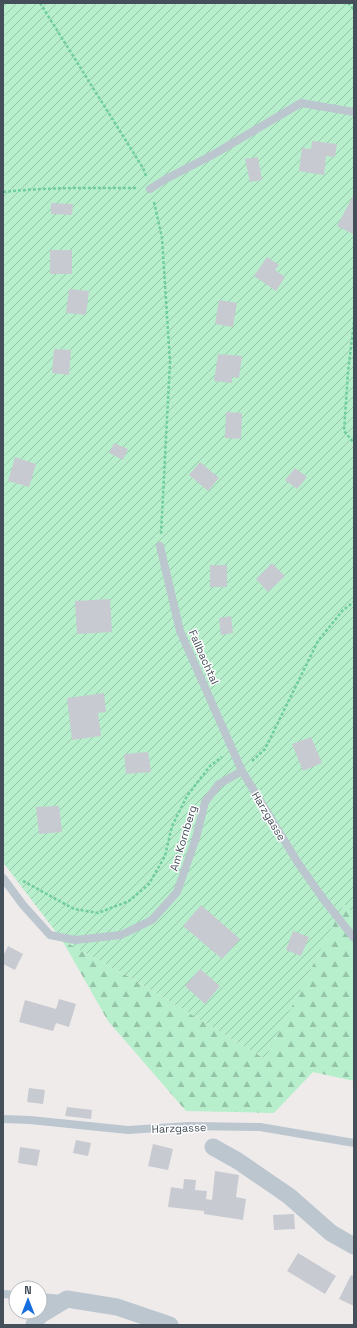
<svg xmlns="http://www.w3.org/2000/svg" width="357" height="1328" viewBox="0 0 357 1328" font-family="'Space Grotesk',sans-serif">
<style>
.forest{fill:url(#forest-firs)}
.garden{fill:url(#garden-furrows)}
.building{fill:#c8cad1}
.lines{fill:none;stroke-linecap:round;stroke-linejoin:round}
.path{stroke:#6fcd9e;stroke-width:2.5;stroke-dasharray:3 2;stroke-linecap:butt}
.service{stroke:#bcc6cf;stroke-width:8}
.minor{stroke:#bcc6cf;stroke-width:17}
.labels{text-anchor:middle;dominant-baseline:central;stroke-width:3;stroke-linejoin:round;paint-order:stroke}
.street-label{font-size:11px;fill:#444f59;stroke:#fff}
</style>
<defs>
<pattern id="forest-firs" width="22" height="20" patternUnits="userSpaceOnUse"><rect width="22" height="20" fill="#b7efcc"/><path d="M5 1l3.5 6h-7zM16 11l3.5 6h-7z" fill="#96c4a9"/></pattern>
<pattern id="garden-furrows" width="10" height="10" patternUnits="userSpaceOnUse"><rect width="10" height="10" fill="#b7efcc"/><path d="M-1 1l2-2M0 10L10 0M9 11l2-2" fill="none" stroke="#96c4a9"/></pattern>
</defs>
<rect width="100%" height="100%" fill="#efebeb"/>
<path class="forest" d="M344,903L354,915V1081L313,1072L274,1113L186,1111L108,1021L62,940L133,979L265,1059Z"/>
<path class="garden" d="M3,3H354V915L344,904L265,1059L133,979L62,940L5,865L3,864Z"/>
<path class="building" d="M312,141L337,144L335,157L326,156L324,175L299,171L302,148L311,149Z
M258,157L262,180L250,182L245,159Z
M354,194V233L353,234L337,226Z
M51,203L73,204L72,215L51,214Z
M50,250H72V274H50Z
M267,257L279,265L275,270L285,277L276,291L254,276Z
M69,289L89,291L86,315L66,313Z
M219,300L237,303L233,327L215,324Z
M54,349L71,350L69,375L52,373Z
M218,354L242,356L239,378L232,377V383L214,381Z
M226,412L242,413L241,439L225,438Z
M114,443L128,449L123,460L109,453Z
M15,457L36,464L29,487L8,481Z
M200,462L219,478L208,491L189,475Z
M295,468L307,477L297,489L285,480Z
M272,563L285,576L268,592L256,579Z
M210,565H227V587H210Z
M110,599L112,632L77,634L75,601Z
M231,616L233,633L221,635L219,618Z
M104,693L106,712L98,713L101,736L72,740L67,698Z
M311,737L322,763L303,771L292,744Z
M148,752L151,772L126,774L124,754Z
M59,806L62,832L39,834L36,807Z
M201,905L240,939L222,959L183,926Z
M293,931L309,937L301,956L286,950Z
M8,946L23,954L15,970L3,964V956Z
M200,969L220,986L205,1004L185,986Z
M59,999L76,1004L69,1027L56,1023L53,1031L19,1022L25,1000L56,1009Z
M29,1088L45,1090L43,1104L27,1102Z
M67,1107L92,1110L91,1119L65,1116Z
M76,1140L91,1143L88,1156L73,1153Z
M153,1144L173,1149L168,1170L148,1166Z
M20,1147L40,1150L37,1166L18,1163Z
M215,1171L239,1175L236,1197L246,1199L243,1220L204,1214V1211L168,1207L171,1187L183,1189L184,1179L196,1180L195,1190L207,1191L206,1199L212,1200Z
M294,1214L295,1229L274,1230L273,1215Z
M298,1253L336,1276L325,1294L287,1271Z
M351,1275L354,1276V1306L339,1299Z"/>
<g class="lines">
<path class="path" d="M40,3L143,168L146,176
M348,3L354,10
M3,192C48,187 93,188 138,188
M154,202L162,238L170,362L161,534
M354,322L348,372L344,431L354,443
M252,761L265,749L318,641L343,610L354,602
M23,881L74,909L98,913L129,901L149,884L165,856L172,826L187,796L210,766L222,757"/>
<path class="service" d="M150,189L164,180L216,153L301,103L354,112
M160,546L180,631L242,771L298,863L324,900L354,938
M3,878L23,905L50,935L75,940L121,935L152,920L177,892L196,838L205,802L219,784L242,771
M3,1119L30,1120L128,1130L189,1126L260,1127L354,1143
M3,1294L16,1295
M40,1297L63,1299"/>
<path class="minor" d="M213,1147L238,1161L289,1196L331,1233L354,1246
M34,1325L39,1316L67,1299L117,1307L170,1325"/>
</g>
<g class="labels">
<g class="street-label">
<text transform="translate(204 657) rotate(66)">Fallbachtal</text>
<text transform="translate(269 816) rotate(59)">Harzgasse</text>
<text transform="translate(183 838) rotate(-73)">Am Kornberg</text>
<text transform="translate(179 1128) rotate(-2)">Harzgasse</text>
</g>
</g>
<rect width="357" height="1328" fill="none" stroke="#444f59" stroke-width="8"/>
<g transform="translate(28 1300)"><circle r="19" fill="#ffffff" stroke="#b4b9bd"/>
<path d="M0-3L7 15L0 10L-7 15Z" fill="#156edf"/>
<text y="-6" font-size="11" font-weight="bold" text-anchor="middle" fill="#444f59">N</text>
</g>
</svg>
